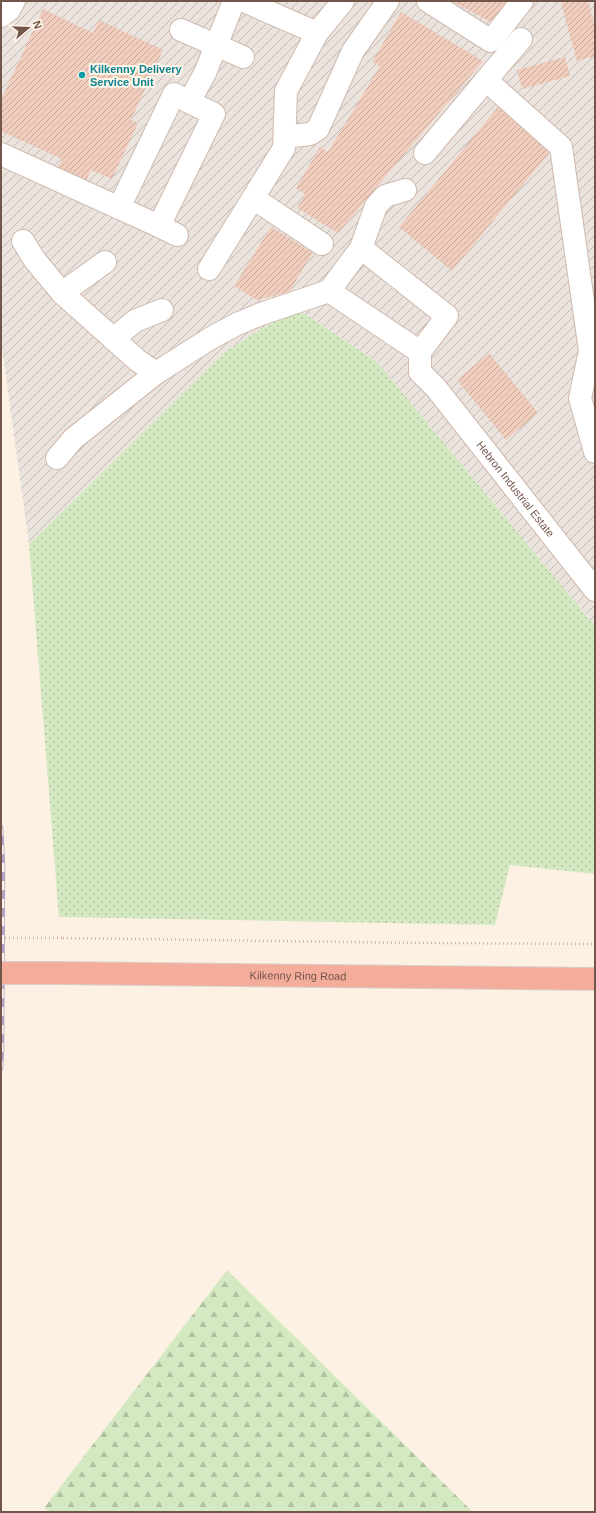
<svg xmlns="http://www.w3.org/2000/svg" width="596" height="1513" viewBox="0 0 596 1513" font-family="Arial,sans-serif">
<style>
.industrial{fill:url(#industrial-furrows)}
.grass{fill:url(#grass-dots)}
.forest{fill:url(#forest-firs)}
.building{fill:url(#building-hatch)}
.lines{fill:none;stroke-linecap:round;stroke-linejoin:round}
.minor-casing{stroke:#cfbaad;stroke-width:24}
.highway-casing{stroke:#d8d0cc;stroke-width:24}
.path{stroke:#d5b19f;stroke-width:2.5;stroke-dasharray:1 3;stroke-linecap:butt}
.minor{stroke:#fff;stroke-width:22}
.highway{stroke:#f5ad9b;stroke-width:22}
.rail-casing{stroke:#b3a2c5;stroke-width:4.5}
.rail{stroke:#fff5e9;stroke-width:3;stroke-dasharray:9;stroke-linecap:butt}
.highway-bridge-casing{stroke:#d8d0cc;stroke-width:24;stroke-linecap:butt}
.path-bridge{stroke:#d5b19f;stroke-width:2.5;stroke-dasharray:1 3;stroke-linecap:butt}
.highway-bridge{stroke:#f5ad9b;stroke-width:22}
.culture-dot{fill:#0f9aa8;stroke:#fff5e9;stroke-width:1.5}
.labels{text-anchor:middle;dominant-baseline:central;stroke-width:4;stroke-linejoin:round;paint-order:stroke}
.culture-label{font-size:11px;font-weight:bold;fill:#0d838f;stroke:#fff5e9;text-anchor:start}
.street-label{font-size:11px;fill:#73564a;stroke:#fff5e9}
</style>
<defs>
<pattern id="industrial-furrows" width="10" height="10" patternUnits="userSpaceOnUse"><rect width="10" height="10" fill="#ebe3de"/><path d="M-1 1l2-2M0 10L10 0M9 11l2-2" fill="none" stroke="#c3bbb6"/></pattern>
<pattern id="grass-dots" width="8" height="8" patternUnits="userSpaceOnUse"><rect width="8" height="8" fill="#d4e9c2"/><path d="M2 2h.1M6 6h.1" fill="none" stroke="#b0c0a0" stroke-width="1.8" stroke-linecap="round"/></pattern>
<pattern id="forest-firs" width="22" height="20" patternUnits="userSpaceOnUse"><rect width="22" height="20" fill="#d4e9c2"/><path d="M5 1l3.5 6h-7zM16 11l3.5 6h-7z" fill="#b0c0a0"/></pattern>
<pattern id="building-hatch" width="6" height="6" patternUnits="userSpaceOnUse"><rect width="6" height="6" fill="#f0cdbc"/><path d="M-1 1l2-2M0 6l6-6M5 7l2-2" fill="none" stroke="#c7a99b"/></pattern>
</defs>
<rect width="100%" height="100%" fill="#fcf1e3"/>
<path class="industrial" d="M1,1H595V626L377,362L296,308L227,350L29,544L1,341Z"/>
<path class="grass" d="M296,308L377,362L595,626V874L510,865L495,925L59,917L29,544L227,350Z"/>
<path class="forest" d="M227,1270L473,1512H51L44,1508Z"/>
<path class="building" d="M451,1H510L495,24Z
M570,1H588L595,28V56L577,61L561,3Z
M43,9L93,33L99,20L163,50L131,120L138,123L112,179L91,170L84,185L56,172L62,159L1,131V100Z
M401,12L483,61L338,233L297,208L305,194L296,188L320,147L328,152L380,66L372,62Z
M565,57L570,76L522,89L517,70Z
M502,102L555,146L452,271L399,227Z
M271,227L313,253L289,292L257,300L234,286Z
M489,353L538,413L506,440L457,380Z"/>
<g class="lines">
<g class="minor-casing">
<g id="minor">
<path d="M244,1L317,33L343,1"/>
<path d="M428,1L491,41L522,1"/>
<path d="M1,16L9,10L14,1"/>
<path d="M181,30L243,57"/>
<path d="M486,80L521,39"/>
<path d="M285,137L310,134L318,129L353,51L388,1"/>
<path d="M425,153L486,80L561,147L590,351L580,398L595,452"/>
<path d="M1,154L159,226L214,114L189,102L205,73L234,1"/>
<path d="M253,198L322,244"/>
<path d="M119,208L174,94L189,102"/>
<path d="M159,226L177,235"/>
<path d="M23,241L34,259L62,293L137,360L156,373"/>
<path d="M361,248L376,206L385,196L405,190"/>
<path d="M209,269L284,148L286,91L317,33"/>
<path d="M62,293L105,262"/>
<path d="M113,339L135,321L162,310"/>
<path id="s1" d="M420,352L447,316L361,248L329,291L420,352V372L436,388L595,590"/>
<path d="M57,458L73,439L156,373L211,338L237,324L261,314L329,291"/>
</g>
</g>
<g class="highway-casing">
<g id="highway">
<path id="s2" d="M57,973L595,979"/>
</g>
</g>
<path class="path" d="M63,938L417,943L595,944"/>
<use href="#minor" class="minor"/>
<use href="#highway" class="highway"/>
<g class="rail-casing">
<path id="rail" d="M1,827L3,865L2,1049L1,1069"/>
</g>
<use href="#rail" class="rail"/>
<g class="highway-bridge-casing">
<path id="highway-bridge" d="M1,973H57"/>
</g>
<path class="path-bridge" d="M1,938H63"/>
<use href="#highway-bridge" class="highway-bridge"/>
</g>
<circle class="culture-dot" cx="82" cy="75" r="4"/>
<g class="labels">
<g class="culture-label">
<text x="90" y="69">Kilkenny Delivery<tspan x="90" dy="13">Service Unit</tspan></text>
</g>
<g class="street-label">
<text stroke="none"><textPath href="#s1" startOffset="489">Hebron Industrial Estate</textPath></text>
<text stroke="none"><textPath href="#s2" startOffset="241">Kilkenny Ring Road</textPath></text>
</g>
</g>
<rect width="596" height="1513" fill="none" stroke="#73564a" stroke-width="4"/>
<g transform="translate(28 28) rotate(71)" stroke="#fff5e9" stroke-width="3" paint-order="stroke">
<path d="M0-3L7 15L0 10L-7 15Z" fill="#73564a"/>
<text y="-6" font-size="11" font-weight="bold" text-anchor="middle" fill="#73564a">N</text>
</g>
</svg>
